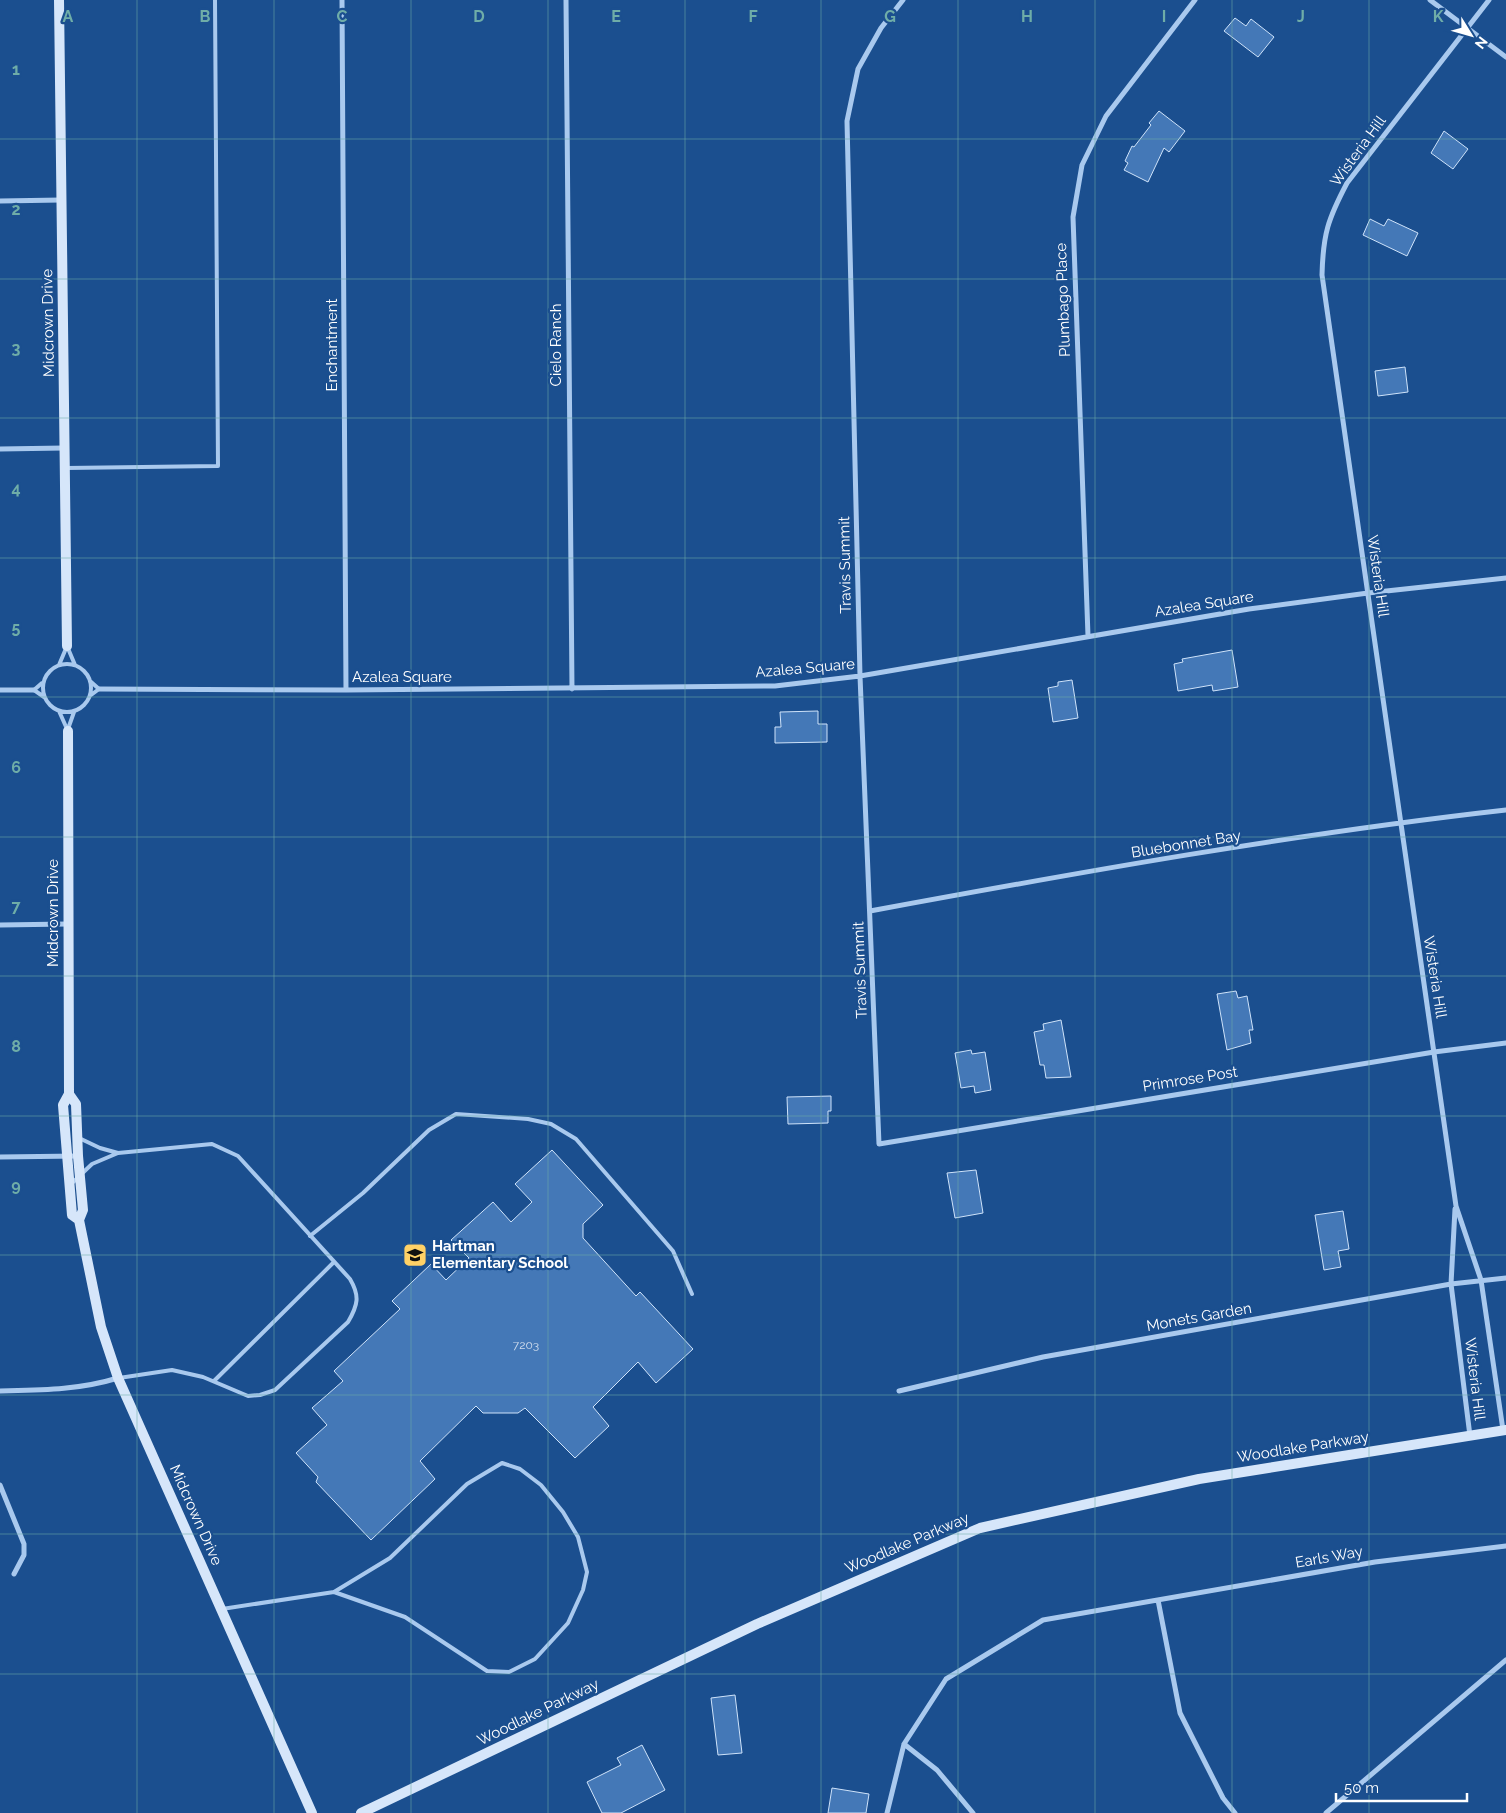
<svg xmlns="http://www.w3.org/2000/svg" width="1506" height="1813" viewBox="0 0 1506 1813" font-family="Raleway,sans-serif">
<style>
.building{fill:#4478b7;stroke:#cfe3fa}
.lines{fill:none;stroke-linecap:round;stroke-linejoin:round}
.lane{stroke:#a9c9ee;stroke-width:4}
.street{stroke:#a9c9ee;stroke-width:5}
.secondary{stroke:#d6e6fa;stroke-width:10}
.grid{fill:none;stroke:#6fada8;stroke-width:1;stroke-opacity:0.55}
.labels{text-anchor:middle;dominant-baseline:central;stroke-width:4.5;stroke-linejoin:round;paint-order:stroke}
.number-label{font-size:12px;fill:#d0dded}
.street-label{font-size:15px;fill:#fff;stroke:#1b4f8f}
.poi-label{font-size:15px;font-weight:bold;fill:#fff;stroke:#1b4f8f;text-anchor:start}
.grid-label{font-size:16px;text-anchor:middle;font-weight:bold;fill:#6fada8;stroke:#1b4f8f;stroke-width:4.5;stroke-linejoin:round;paint-order:stroke}
</style>
<rect width="100%" height="100%" fill="#1b4f8f"/>
<path class="building" d="M1235,18L1246,26L1251,19L1274,37L1258,57L1224,31Z
M1159,111L1185,131L1169,152L1164,148L1148,182L1124,170L1128,163L1125,161L1132,146L1134,147L1151,125L1149,123Z
M1444,131L1468,149L1453,169L1431,153Z
M1370,219L1384,226L1388,219L1418,233L1407,256L1363,235Z
M1405,367L1408,392L1378,396L1375,371Z
M1232,650L1238,687L1213,691L1212,685L1178,691L1174,664L1183,662L1182,659Z
M1072,680L1078,718L1053,722L1048,688L1058,686V682Z
M818,711V724H827V742L775,743V727H781L780,712Z
M1236,991L1238,998L1247,996L1253,1030H1249L1251,1043L1227,1050L1217,994Z
M1061,1020L1071,1077L1046,1078L1044,1065H1040L1034,1032L1044,1030L1043,1024Z
M971,1050L972,1054L985,1052L991,1090L975,1093L974,1086L961,1088L955,1053Z
M831,1096V1111H828V1123L788,1124L787,1097Z
M552,1150L603,1205L583,1224V1238L636,1296L640,1292L693,1349L656,1383L638,1362L593,1407L609,1426L575,1458L525,1408L518,1413H483L476,1406L420,1461L435,1479L371,1540L316,1482L318,1477L296,1453L327,1425L312,1408L343,1381L334,1371L400,1309L392,1301L431,1264L446,1280L469,1258L451,1240L493,1202L511,1222L532,1202L515,1184Z
M976,1170L983,1213L955,1218L947,1173Z
M1343,1211L1349,1249L1338,1251L1341,1267L1324,1270L1315,1215Z
M735,1695L742,1753L718,1755L711,1698Z
M642,1745L665,1790L621,1813H602L587,1782L621,1765L617,1758Z
M832,1788L869,1794L866,1813H828Z"/>
<g class="lines">
<path class="lane" d="M66,468L218,466L215,0
M67,646L75,665
M43 688a24 24 0 1 1 48 0a24 24 0 1 1-48 0Z
M59,665L67,646
M90,681L99,689L91,695
M42,683L34,690L44,697
M59,711L67,729
M68,729L74,712
M79,1138L100,1148L118,1153L212,1144L238,1156L350,1279C360,1296 358,1305 348,1322L275,1390L260,1395L248,1396L203,1377L172,1370L119,1378
M71,1184L92,1164L118,1153
M310,1236L363,1193L429,1130L456,1114L528,1119L551,1124L576,1139L673,1251L692,1294
M214,1381L334,1262
M222,1609L334,1592L405,1617L487,1671L509,1672L535,1659L568,1623L583,1590L587,1572L578,1537L563,1512L541,1485L520,1469L502,1463L467,1484L390,1558L334,1592"/>
<path class="street" d="M342,0L346,690
M566,0L572,689
M903,0L881,28L858,69L847,121L860,676L879,1144L1434,1052L1506,1043
M1430,0L1506,57
M1489,0L1347,183C1328,219 1323,234 1322,275L1456,1206L1481,1280L1503,1430
M0,201L61,200
M0,449L64,448
M1088,636L1073,217L1082,165L1106,116L1195,0
M99,689L346,690L775,686L860,676L1249,609L1368,593L1506,578
M0,690H34
M870,911C1081,872 1293,834 1506,810
M0,925L68,924
M0,1157L78,1156
M1455,1209L1451,1284L1470,1436
M0,1391C41,1390 79,1390 118,1378
M899,1391L1043,1357L1451,1284L1506,1278
M0,1485L24,1544V1555L14,1574
M1158,1600L1180,1713L1223,1798L1235,1813
M904,1744L937,1770L973,1813
M887,1813L904,1744L946,1679L1043,1620L1375,1562L1506,1546
M1326,1813L1506,1660"/>
<path class="secondary" d="M59,0L67,646
M68,731L69,1094L63,1105L72,1215L79,1220
M69,1094L76,1104L78,1156L83,1210L79,1220L101,1327L118,1378L312,1813
M361,1813L757,1624L980,1528L1199,1479L1506,1430"/>
</g>
<path class="grid" d="M137,0V1813M274,0V1813M411,0V1813M548,0V1813M685,0V1813M821,0V1813M958,0V1813M1095,0V1813M1232,0V1813M1369,0V1813M0,139H1506M0,279H1506M0,418H1506M0,558H1506M0,697H1506M0,837H1506M0,976H1506M0,1116H1506M0,1255H1506M0,1395H1506M0,1534H1506M0,1674H1506"/>
<defs>
<g id="school-square" transform="scale(1.25)"><rect x="-9" y="-9" width="18" height="18" rx="4" fill="#ffd166" stroke="#1b4f8f"/><path d="M0-5L7-2L0 1L-7-2ZM-4 1L0 2.5L4 1V4Q0 6-4 4Z" fill="#111"/></g>
</defs>
<g fill-rule="evenodd">
<use href="#school-square" x="415" y="1255"/>
</g>
<g class="labels">
<g class="number-label">
<text x="526" y="1345">7203</text>
</g>
<g class="street-label">
<text transform="translate(1358 151) rotate(-54)">Wisteria Hill</text>
<text transform="translate(1063 300) rotate(-92)">Plumbago Place</text>
<text transform="translate(48 323) rotate(-91)">Midcrown Drive</text>
<text transform="translate(332 345) rotate(-90)">Enchantment</text>
<text transform="translate(556 345) rotate(-90)">Cielo Ranch</text>
<text transform="translate(845 565) rotate(-91)">Travis Summit</text>
<text transform="translate(1378 576) rotate(82)">Wisteria Hill</text>
<text transform="translate(1204 604) rotate(-9)">Azalea Square</text>
<text transform="translate(805 668) rotate(-5)">Azalea Square</text>
<text x="402" y="677">Azalea Square</text>
<text transform="translate(1186 844) rotate(-9)">Bluebonnet Bay</text>
<text transform="translate(53 913) rotate(-90)">Midcrown Drive</text>
<text transform="translate(860 970) rotate(-92)">Travis Summit</text>
<text transform="translate(1435 977) rotate(81)">Wisteria Hill</text>
<text transform="translate(1190 1079) rotate(-9)">Primrose Post</text>
<text transform="translate(1199 1317) rotate(-10)">Monets Garden</text>
<text transform="translate(1475 1379) rotate(83)">Wisteria Hill</text>
<text transform="translate(1303 1447) rotate(-9)">Woodlake Parkway</text>
<text transform="translate(196 1515) rotate(66)">Midcrown Drive</text>
<text transform="translate(907 1543) rotate(-23)">Woodlake Parkway</text>
<text transform="translate(1329 1557) rotate(-10)">Earls Way</text>
<text transform="translate(538 1712) rotate(-26)">Woodlake Parkway</text>
</g>
<g class="poi-label">
<text x="432" y="1246">Hartman<tspan x="432" dy="17">Elementary School</tspan></text>
</g>
</g>
<g class="grid-label">
<text x="68" y="22">A</text>
<text x="205" y="22">B</text>
<text x="342" y="22">C</text>
<text x="479" y="22">D</text>
<text x="616" y="22">E</text>
<text x="753" y="22">F</text>
<text x="890" y="22">G</text>
<text x="1027" y="22">H</text>
<text x="1164" y="22">I</text>
<text x="1301" y="22">J</text>
<text x="1438" y="22">K</text>
<text x="16" y="75">1</text>
<text x="16" y="215">2</text>
<text x="16" y="354">3</text>
<text x="16" y="494">4</text>
<text x="16" y="633">5</text>
<text x="16" y="773">6</text>
<text x="16" y="912">7</text>
<text x="16" y="1052">8</text>
<text x="16" y="1191">9</text>
</g>
<g transform="translate(1471 35) rotate(127)" stroke="#1b4f8f" stroke-width="4" paint-order="stroke">
<path d="M0-4L9 19L0 12L-9 19Z" fill="#ffffff"/>
<text y="-8" font-size="14" font-weight="bold" text-anchor="middle" fill="#ffffff">N</text>
</g>
<path d="M1336 1793v8h131v-8" fill="none" stroke="#ffffff" stroke-width="2.5"/>
<text x="1344" y="1793" font-size="15" fill="#ffffff" stroke="#1b4f8f" stroke-width="4" paint-order="stroke">50 m</text>
</svg>
